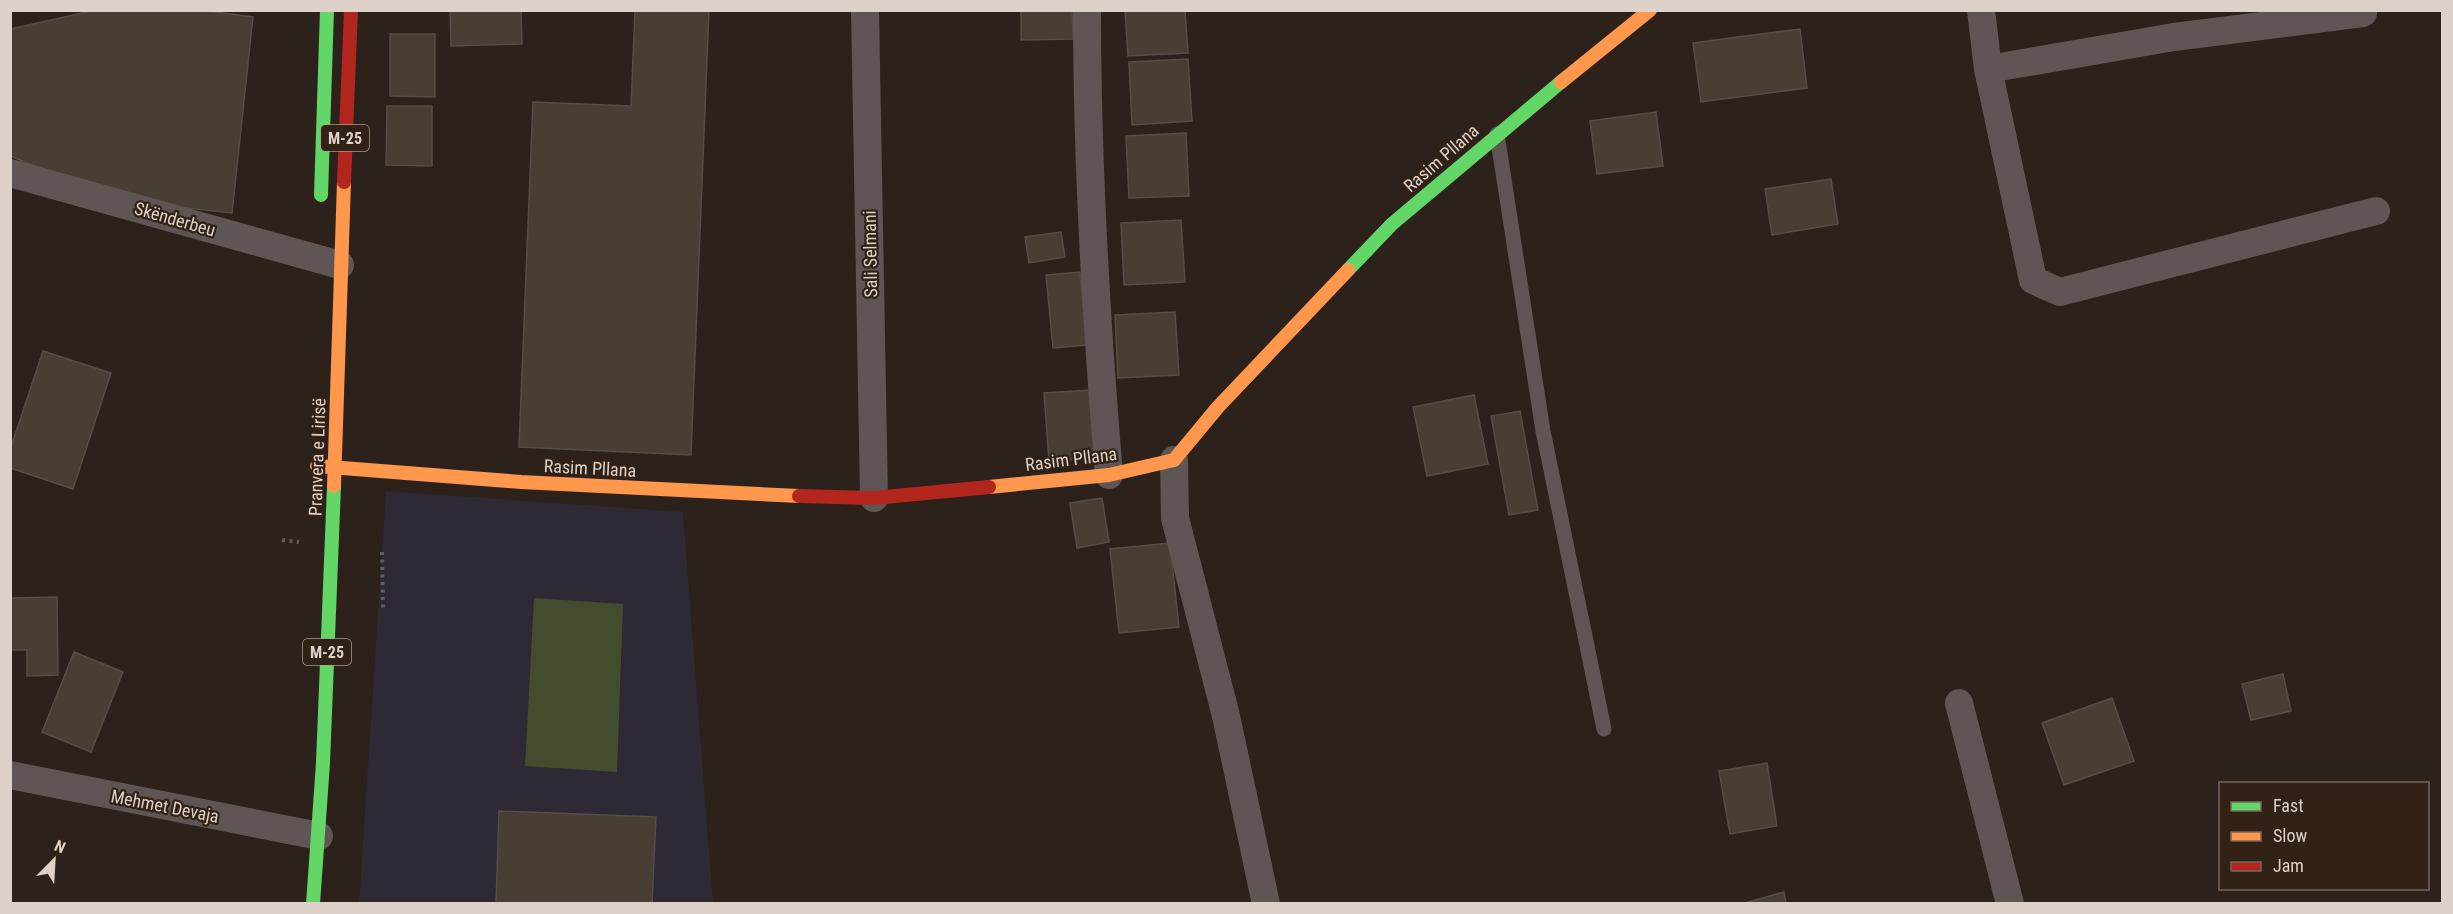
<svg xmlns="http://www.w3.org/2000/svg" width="2453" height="914" viewBox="0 0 2453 914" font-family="'Roboto Condensed',sans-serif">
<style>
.education{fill:#2f2835}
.green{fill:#444c2e}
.building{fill:#493e33;stroke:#554d46;stroke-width:1.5}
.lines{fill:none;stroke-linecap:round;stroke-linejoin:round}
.path{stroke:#635c59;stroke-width:4;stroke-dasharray:3 4.5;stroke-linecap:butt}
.lane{stroke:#5e5554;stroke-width:15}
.street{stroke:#5e5554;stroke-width:28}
.fast{stroke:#63d668;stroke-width:14}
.slow{stroke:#ff974d;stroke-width:14}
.jam{stroke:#b3261e;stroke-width:14}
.labels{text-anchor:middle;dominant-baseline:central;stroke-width:4.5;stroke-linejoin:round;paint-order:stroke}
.shield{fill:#322115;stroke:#aa9c93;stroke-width:1.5}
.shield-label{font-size:16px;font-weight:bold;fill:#ddd1c9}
.street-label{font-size:18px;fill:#ddd1c9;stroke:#322115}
</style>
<rect width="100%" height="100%" fill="#2c221b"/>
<path class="education" d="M386,491L683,512L713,903L359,904Z"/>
<path class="green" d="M534,598L623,604L617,772L525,766Z"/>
<path class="building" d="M96,10H200L253,17L232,213L121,201L10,156V29Z
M450,10H521L522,44L451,46Z
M635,10H709L691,455L519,447L533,102L631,106Z
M1021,10H1072L1073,39L1021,40Z
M1125,10H1185L1188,53L1128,56Z
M1800,29L1807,88L1701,102L1693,43Z
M390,34H435V97L390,96Z
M1188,59L1192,121L1132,125L1129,62Z
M387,106H432V166L386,165Z
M1656,112L1663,166L1597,174L1590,121Z
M1186,133L1189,196L1129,198L1126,136Z
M1831,179L1838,224L1772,235L1765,189Z
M1181,220L1185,282L1124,285L1121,223Z
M1061,232L1065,257L1029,263L1025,237Z
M1080,272L1087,345L1053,348L1046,275Z
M1175,312L1179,375L1118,378L1115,315Z
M43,351L111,373L73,489L10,468V450Z
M1091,390L1097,458L1049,461L1044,393Z
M1474,395L1488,464L1427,476L1413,407Z
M1520,411L1538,510L1509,515L1491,416Z
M1102,498L1109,542L1077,548L1070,503Z
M1170,543L1179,627L1119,633L1110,549Z
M57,597L58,675L27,676V650H10V598Z
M74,652L123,672L91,752L42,732Z
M2283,674L2291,711L2251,720L2242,684Z
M2112,698L2134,761L2064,785L2042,723Z
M1767,763L1777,826L1730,834L1719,771Z
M499,811L656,817L652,904H496Z
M1784,892L1786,904H1741Z"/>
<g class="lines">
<path class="path" d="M282,540L299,542
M382,552L383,608"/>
<path class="lane" d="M1497,134L1543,431L1604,729"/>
<path class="street" d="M865,10L874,498
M1087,10C1087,166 1096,320 1109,475
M1981,10L1988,69L2033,280L2060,292L2376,211
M1988,69L2174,37L2363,13
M10,173L340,265
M1174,460L1175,518L1226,716L1266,904
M1959,703L2010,904
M10,775L319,836"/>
<path class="fast" d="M321,195L327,10
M1348,270L1392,224L1561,82
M313,904L323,763L334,486"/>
<path class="slow" d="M1561,82L1650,10
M317,466L521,482L799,496
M334,486L344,182
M989,487L1109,475L1174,460L1218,407L1348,270"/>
<path class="jam" d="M344,182L351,10
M799,496L874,498L989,487"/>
</g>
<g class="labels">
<g class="shield">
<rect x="321" y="125" width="48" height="26" rx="4.5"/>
<rect x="303" y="639" width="48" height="26" rx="4.5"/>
</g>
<g class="shield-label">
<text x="345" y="138">M-25</text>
<text x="327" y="652">M-25</text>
</g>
<g class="street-label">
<text transform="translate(1441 158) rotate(-41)">Rasim Pllana</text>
<text transform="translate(175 219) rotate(16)">Skënderbeu</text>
<text transform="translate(870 254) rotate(-91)">Sali Selmani</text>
<text transform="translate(317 457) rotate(-88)">Pranvera e Lirisë</text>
<text transform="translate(1071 459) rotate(-7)">Rasim Pllana</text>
<text transform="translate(590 468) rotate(3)">Rasim Pllana</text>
<text transform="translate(165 806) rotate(11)">Mehmet Devaja</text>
</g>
</g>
<rect width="2453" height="914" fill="none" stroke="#ddd1c9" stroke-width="24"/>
<rect x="2219" y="782" width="210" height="108" fill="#322115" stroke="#76675d" stroke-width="1.5"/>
<rect x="2231" y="802" width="30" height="9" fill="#63d668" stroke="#76675d" stroke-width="1.5"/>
<text x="2273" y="812" font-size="18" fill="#ddd1c9">Fast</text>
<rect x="2231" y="832" width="30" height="9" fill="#ff974d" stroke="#76675d" stroke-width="1.5"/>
<text x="2273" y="842" font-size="18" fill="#ddd1c9">Slow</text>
<rect x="2231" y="862" width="30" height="9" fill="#b3261e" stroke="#76675d" stroke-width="1.5"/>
<text x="2273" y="872" font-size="18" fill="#ddd1c9">Jam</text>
<g transform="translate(54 860) rotate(24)" stroke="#322115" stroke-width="4.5" paint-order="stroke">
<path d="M0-4.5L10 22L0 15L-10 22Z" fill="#ddd1c9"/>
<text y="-9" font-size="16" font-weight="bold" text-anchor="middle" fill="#ddd1c9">N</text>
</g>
</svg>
